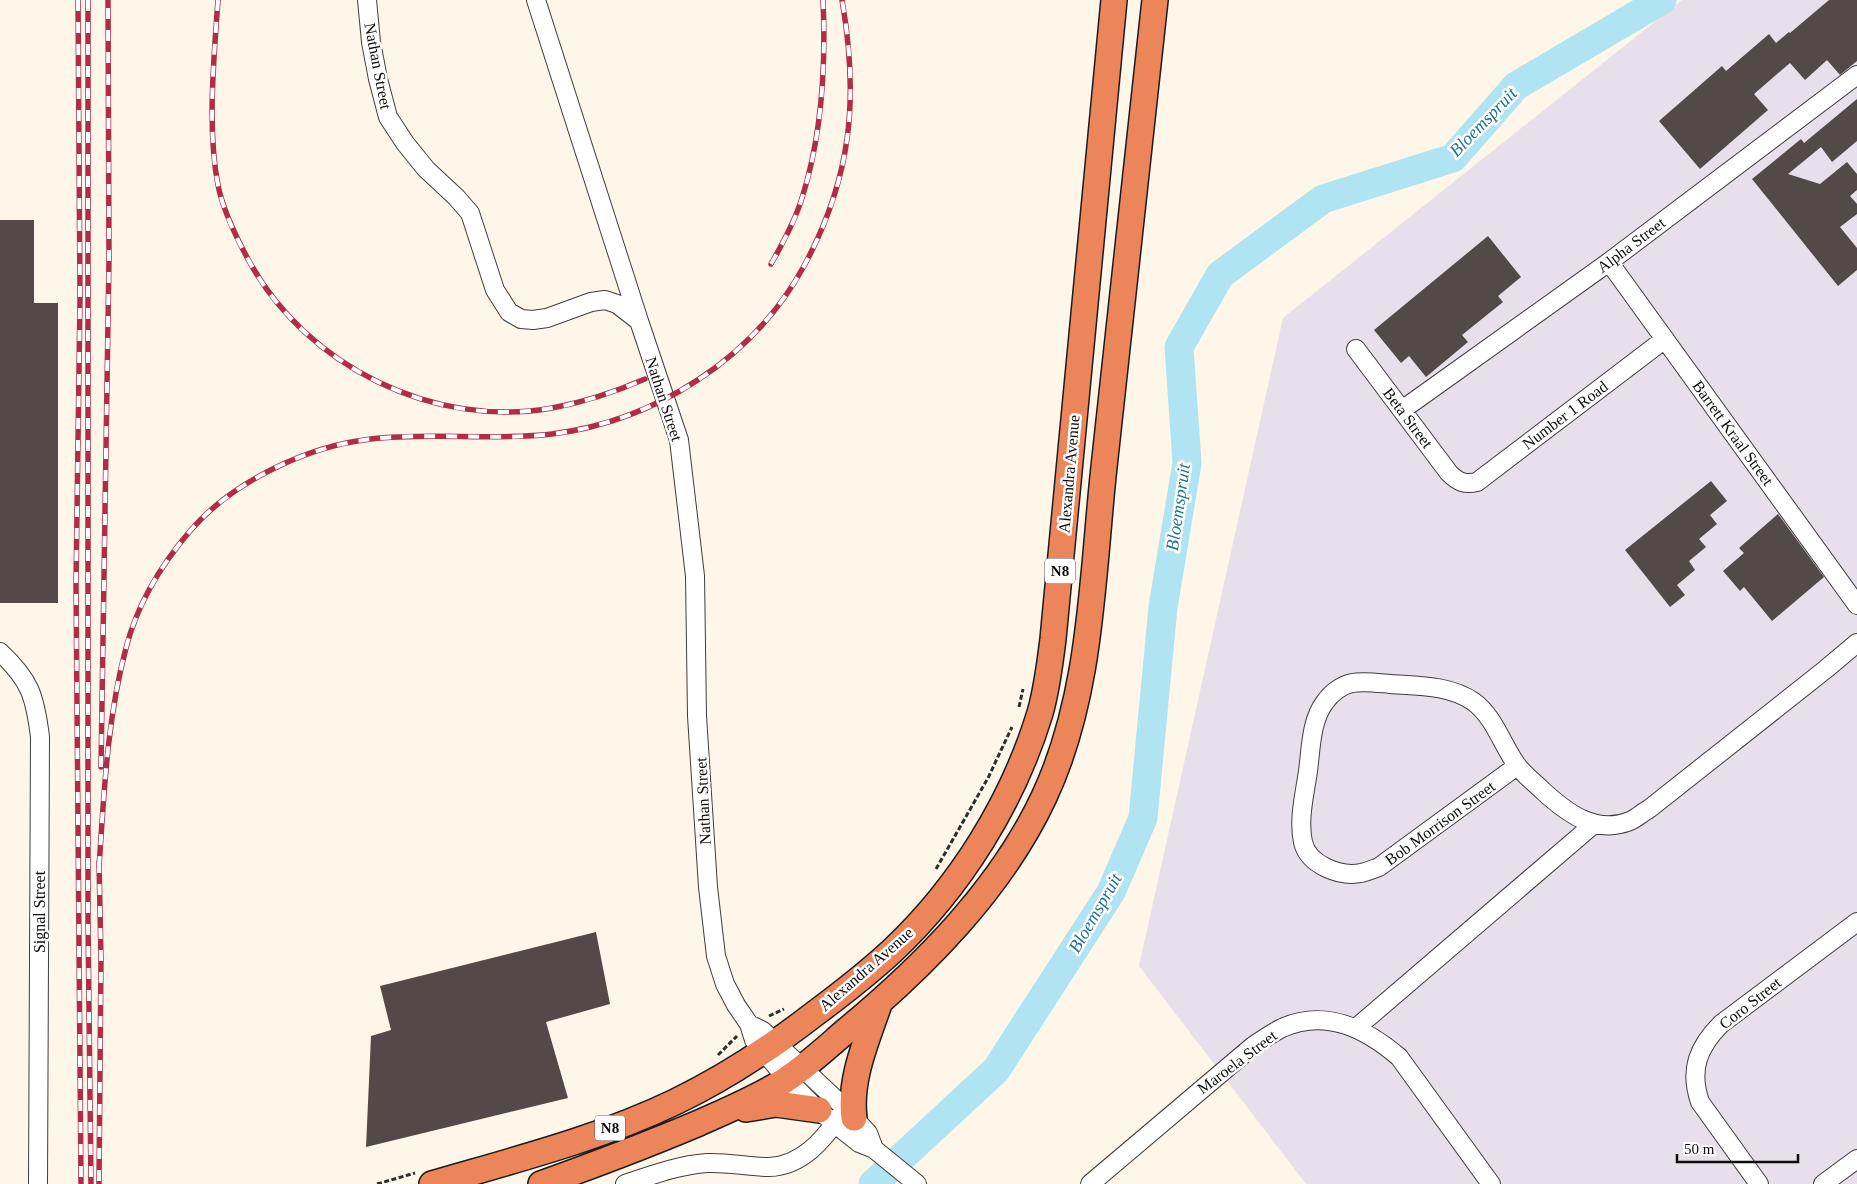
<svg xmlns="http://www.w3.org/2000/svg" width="1857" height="1184" viewBox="0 0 1857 1184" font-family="'Times New Roman',serif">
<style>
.industrial{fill:#e7dfe9}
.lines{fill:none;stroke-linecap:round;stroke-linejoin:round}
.river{stroke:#b1e4f2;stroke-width:29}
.building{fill:#524a48}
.minor-casing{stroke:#3e3e3e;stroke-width:20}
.highway-casing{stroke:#1c1c1c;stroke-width:28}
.path{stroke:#2d2d2d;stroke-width:3;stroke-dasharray:5 2.5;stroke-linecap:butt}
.minor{stroke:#fff;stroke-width:18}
.highway{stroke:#ec855a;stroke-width:25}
.rail-casing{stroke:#b12c47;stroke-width:5.5}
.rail{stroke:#fff;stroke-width:4;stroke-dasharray:11;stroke-linecap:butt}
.labels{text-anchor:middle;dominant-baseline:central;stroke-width:5;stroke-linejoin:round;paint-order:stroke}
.shield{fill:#fff;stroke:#545454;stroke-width:1}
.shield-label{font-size:15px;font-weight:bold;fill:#0b0b0b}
.street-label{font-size:16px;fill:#0b0b0b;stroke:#fff}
.water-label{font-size:18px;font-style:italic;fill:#1d7294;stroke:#fff}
</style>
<rect width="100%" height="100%" fill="#fef7e9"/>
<path class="industrial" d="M1682,0H1857V1184H1306L1139,966L1283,318Z"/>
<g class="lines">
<path class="river" d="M873,1184L996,1070L1111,892L1143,818L1163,607L1187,463L1179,347L1220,275L1323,199L1453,158L1516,86L1662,0"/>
</g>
<path class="building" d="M1829,0H1857V61L1840,75L1827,60L1805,80L1790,63L1754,94L1768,110L1700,169L1659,121L1722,66L1726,71L1769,34L1776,43L1789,32L1790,33Z
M1857,99V141L1832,162L1821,147L1788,174L1820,184L1847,162L1857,174V190L1850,196L1857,204V214L1840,227L1857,248V270L1838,286L1752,179L1801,139L1804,143Z
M0,220H34V303H58V603H0Z
M1488,236L1521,277L1498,296L1503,302L1462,335L1468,342L1426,377L1409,356L1401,363L1374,330Z
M1711,481L1727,501L1710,515L1717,524L1699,539L1706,547L1689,561L1695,570L1677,585L1685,595L1670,607L1625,550Z
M1778,514L1824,577L1772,621L1744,587L1740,591L1723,571L1744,553L1739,548Z
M596,932L610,1004L546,1022L568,1098L366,1147L371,1036L391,1030L380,986Z"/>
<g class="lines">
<g class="minor-casing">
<path id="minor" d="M367,0L371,42L378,79L388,117L405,143L426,169L456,197L470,213L495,290L509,312L521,319L533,320L547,318L591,302L605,300L617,304L639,321L679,440L695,576L697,716L708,887L716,956L725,984L736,1005L749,1024L754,1040L787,1079L815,1107L835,1124L859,1143L874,1149L917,1184
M536,0L639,321
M1609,262L1857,605
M1356,349L1449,473C1458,482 1465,485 1477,482L1665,339
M1402,410L1609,262L1857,75
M0,652C30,680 35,696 40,737L38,1184
M1517,766L1379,867C1373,869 1367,872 1361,873C1340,877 1308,865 1303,842C1298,819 1305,793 1308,771C1311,748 1311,720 1325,702C1331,693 1342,685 1352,683C1364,681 1378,683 1390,684C1418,686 1450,685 1474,702C1494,717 1502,744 1516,764C1523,774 1534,782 1543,791C1567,813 1596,835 1630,821C1637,818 1643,812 1649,809L1826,669L1857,643
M749,1024L763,1031L846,1109L868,1133L874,1149
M1356,1028L1594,824
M625,1184C652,1175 679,1165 707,1163C728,1162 748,1167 769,1167C802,1166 823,1140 841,1115
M1090,1184L1253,1046C1262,1040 1272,1033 1282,1028C1326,1008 1366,1029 1399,1057L1491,1184
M1759,1184L1700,1102C1689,1070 1698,1047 1721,1024L1857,922
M1823,1184L1857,1159"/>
</g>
<g class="highway-casing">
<path id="highway" d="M746,1109L776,1104L819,1110
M854,1118C849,1079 867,1040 879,1004
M432,1184C514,1160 598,1139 675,1102C725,1078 769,1049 813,1015C840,995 867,974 892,951C960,887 1013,802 1040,713C1047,689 1050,663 1053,639L1114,0
M541,1184C594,1165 647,1145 699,1123C728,1110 757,1098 784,1081C807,1066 826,1048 847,1030C924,966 1001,889 1044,797C1092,695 1092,577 1104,467C1121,311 1138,156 1155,0"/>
</g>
<path class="path" d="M1019,707L1023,689
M936,869L988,778L1012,727
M769,1016L784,1009
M718,1055L737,1036
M377,1184L415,1173"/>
<use href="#minor" class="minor"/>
<use href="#highway" class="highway"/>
<g class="rail-casing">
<path id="rail" d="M78,0L80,298L76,585L81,1184
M88,0V921L91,1184
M218,0C214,57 207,129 218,185C223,211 236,237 249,261C306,366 434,429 552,408C585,402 615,392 645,379
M771,264C783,243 795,221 802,198C822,135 826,66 823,0
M101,767L109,258L108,0
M99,862L101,959L99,1184
M99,867C104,794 107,719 126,648C137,605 161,565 190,531C232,482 307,446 371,439C431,432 492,441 552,434C656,421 754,358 804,266C852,177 859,98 842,0"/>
</g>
<use href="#rail" class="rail"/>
</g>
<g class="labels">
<g class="shield">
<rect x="1045" y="558.5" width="30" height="25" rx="4"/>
<rect x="595" y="1115.5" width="30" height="25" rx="4"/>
</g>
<g class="shield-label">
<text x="1060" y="571">N8</text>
<text x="610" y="1128">N8</text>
</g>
<g class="street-label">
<text transform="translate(378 66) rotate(79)">Nathan Street</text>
<text transform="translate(1631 245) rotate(-37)">Alpha Street</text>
<text transform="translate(664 399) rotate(72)">Nathan Street</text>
<text transform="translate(1565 415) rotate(-37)">Number 1 Road</text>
<text transform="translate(1408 418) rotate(53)">Beta Street</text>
<text transform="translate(1733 433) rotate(54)">Barrett Kraal Street</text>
<text transform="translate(1069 474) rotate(-85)">Alexandra Avenue</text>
<text transform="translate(703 801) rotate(-93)">Nathan Street</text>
<text transform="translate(1440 823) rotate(-36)">Bob Morrison Street</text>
<text transform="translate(39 912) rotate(-90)">Signal Street</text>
<text transform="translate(866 969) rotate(-41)">Alexandra Avenue</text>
<text transform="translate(1750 1003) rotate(-38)">Coro Street</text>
<text transform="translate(1237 1062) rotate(-37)">Maroela Street</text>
</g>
<g class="water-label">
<text transform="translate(1483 122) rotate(-46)">Bloemspruit</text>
<text transform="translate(1178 507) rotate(-82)">Bloemspruit</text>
<text transform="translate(1095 913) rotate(-60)">Bloemspruit</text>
</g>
</g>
<path d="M1677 1154v8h121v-8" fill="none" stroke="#0b0b0b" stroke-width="2.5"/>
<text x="1684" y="1154" font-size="15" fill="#0b0b0b" stroke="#ffffff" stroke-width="4" paint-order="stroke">50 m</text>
</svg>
